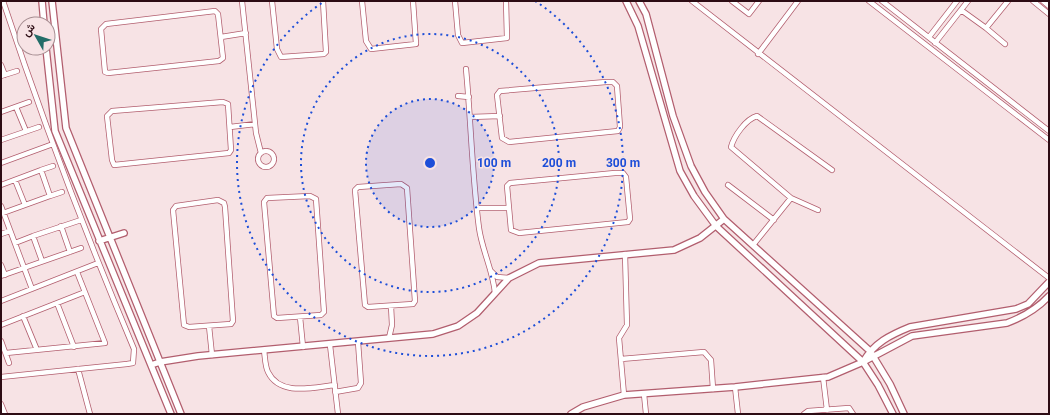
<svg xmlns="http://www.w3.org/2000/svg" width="1050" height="415" viewBox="0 0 1050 415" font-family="Georgia,Vazirmatn,serif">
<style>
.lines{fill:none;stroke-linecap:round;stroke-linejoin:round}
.minor-casing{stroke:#b25e6e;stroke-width:6}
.tertiary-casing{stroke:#b25e6e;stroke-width:8}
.minor{stroke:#fff;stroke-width:4.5}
.tertiary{stroke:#fff;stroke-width:5.5}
.ring{fill:none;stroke:#1d4ed8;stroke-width:2;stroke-dasharray:2 4}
.centre{fill:#1d4ed8;stroke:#f7e3e5;stroke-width:2}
.ring-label{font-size:12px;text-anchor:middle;font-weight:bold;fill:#1d4ed8;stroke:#f7e3e5;stroke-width:3;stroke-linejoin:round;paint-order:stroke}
</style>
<rect width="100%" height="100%" fill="#f7e3e5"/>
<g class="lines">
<g class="minor-casing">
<path id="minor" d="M242,1L256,133L261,153
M272,1L277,49L281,57L324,54L326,52L323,1
M362,1L366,41L371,49L416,44L413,1
M455,1L458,35L462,43L507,38L506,1
M692,1L1049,278
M732,1L749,14L759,1
M869,1L1049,140
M882,1L1049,131
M1033,1L1049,14
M1043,1L1049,6
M961,10L986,28L1008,1
M215,11L218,14L223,58L219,61L108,73L105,72L101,29L106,24Z
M986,28L1005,44
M221,37L246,33
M929,37L957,1
M935,43L968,1
M758,54L798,1
M1,65L5,75
M466,69C471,122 472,175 479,228C482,250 493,271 495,293
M1,76L17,71
M606,82H613L617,86L620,127L618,131L509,142L502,138L497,95L500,91Z
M458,96L469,97
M223,102L228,104L231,150L229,153L114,165L112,160L107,116L112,111Z
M16,107L26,131
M1,112L29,102
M470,117L500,116
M230,127L255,124
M1,140L39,127
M258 159a8 8 0 1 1 16 0a8 8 0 1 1-16 0Z
M1,163L53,144
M41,170L53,166
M615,173H623L626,177L630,219L628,222L519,233L511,230L507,186L510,183Z
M15,180L25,205
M401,184L407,188L415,301L413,304L368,307L365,305L355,190L358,187Z
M1,185L41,170L50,196L3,213
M728,185L774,220
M50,196L62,192
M310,196L316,199L324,312L321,315L277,318L274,316L264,202L267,198Z
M218,200L224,203L225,207L233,321L231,324L189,327L184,325L173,210L176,206Z
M1,206L32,289
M477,208H509
M818,210L791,198L731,147C734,136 746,119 757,116L832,170
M61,226L70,252
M1,234L10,231
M15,243L33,236
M753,245L791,198
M42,261L33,236L81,220
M1,265L5,275
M490,270L497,277L509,278
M1,276L81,248
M1,301L98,263
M57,303L74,347
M23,316L37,350
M300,317L303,347
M1,325L85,292
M209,326L212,355
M389,338L392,325L391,306
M1,341L9,363
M330,345L338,414
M264,350C265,357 265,366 268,372C280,397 314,387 335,385
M6,353L105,343L77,272
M621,359L704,352L711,360L713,389
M78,369L90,414
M1,377L127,364L133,363L134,349C86,235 42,119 3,1
M823,377L827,410
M735,387L738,414
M335,392L358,388L361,383L358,342
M644,394L646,414
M624,395L619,338L627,325L625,254
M1,404L5,414
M804,414L808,411L849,408L853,414"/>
</g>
<g class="tertiary-casing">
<path id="tertiary" d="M42,1L44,24
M52,1L66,128L181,414
M626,1L638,26L680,171L694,196L716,226L863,362L878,385L893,414
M639,1L646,14L673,116L691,166L705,192L724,219L870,351L890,384L904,414
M46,48L55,131L171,414
M99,241L124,233
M863,362C874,343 890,335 910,327L1016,309L1028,304L1049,282
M151,365L160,362L198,356L433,334L458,326L477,313L509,278L539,263L674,250L700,238L724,219
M571,414L583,407L624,395L735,387L828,377L863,362L912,336L1007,323C1023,317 1037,309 1049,296"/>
</g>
<use href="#minor" class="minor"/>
<use href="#tertiary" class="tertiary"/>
</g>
<circle cx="430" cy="163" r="64" fill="#1d4ed8" fill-opacity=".12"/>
<g class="ring">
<circle cx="430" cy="163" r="64"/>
<circle cx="430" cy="163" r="129"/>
<path d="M535 1A193 193 0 1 1 325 1"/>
</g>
<circle cx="430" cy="163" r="6" class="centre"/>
<g class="ring-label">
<text x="494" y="167">100 m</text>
<text x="559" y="167">200 m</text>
<text x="623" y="167">300 m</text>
</g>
<rect width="1050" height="415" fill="none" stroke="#2d0c14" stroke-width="4"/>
<g transform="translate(36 36) rotate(309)"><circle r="19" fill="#f7e3e5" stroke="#a68d91"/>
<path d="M0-3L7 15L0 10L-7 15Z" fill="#236d68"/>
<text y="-6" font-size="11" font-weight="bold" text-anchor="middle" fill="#2d0c14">ش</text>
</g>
</svg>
